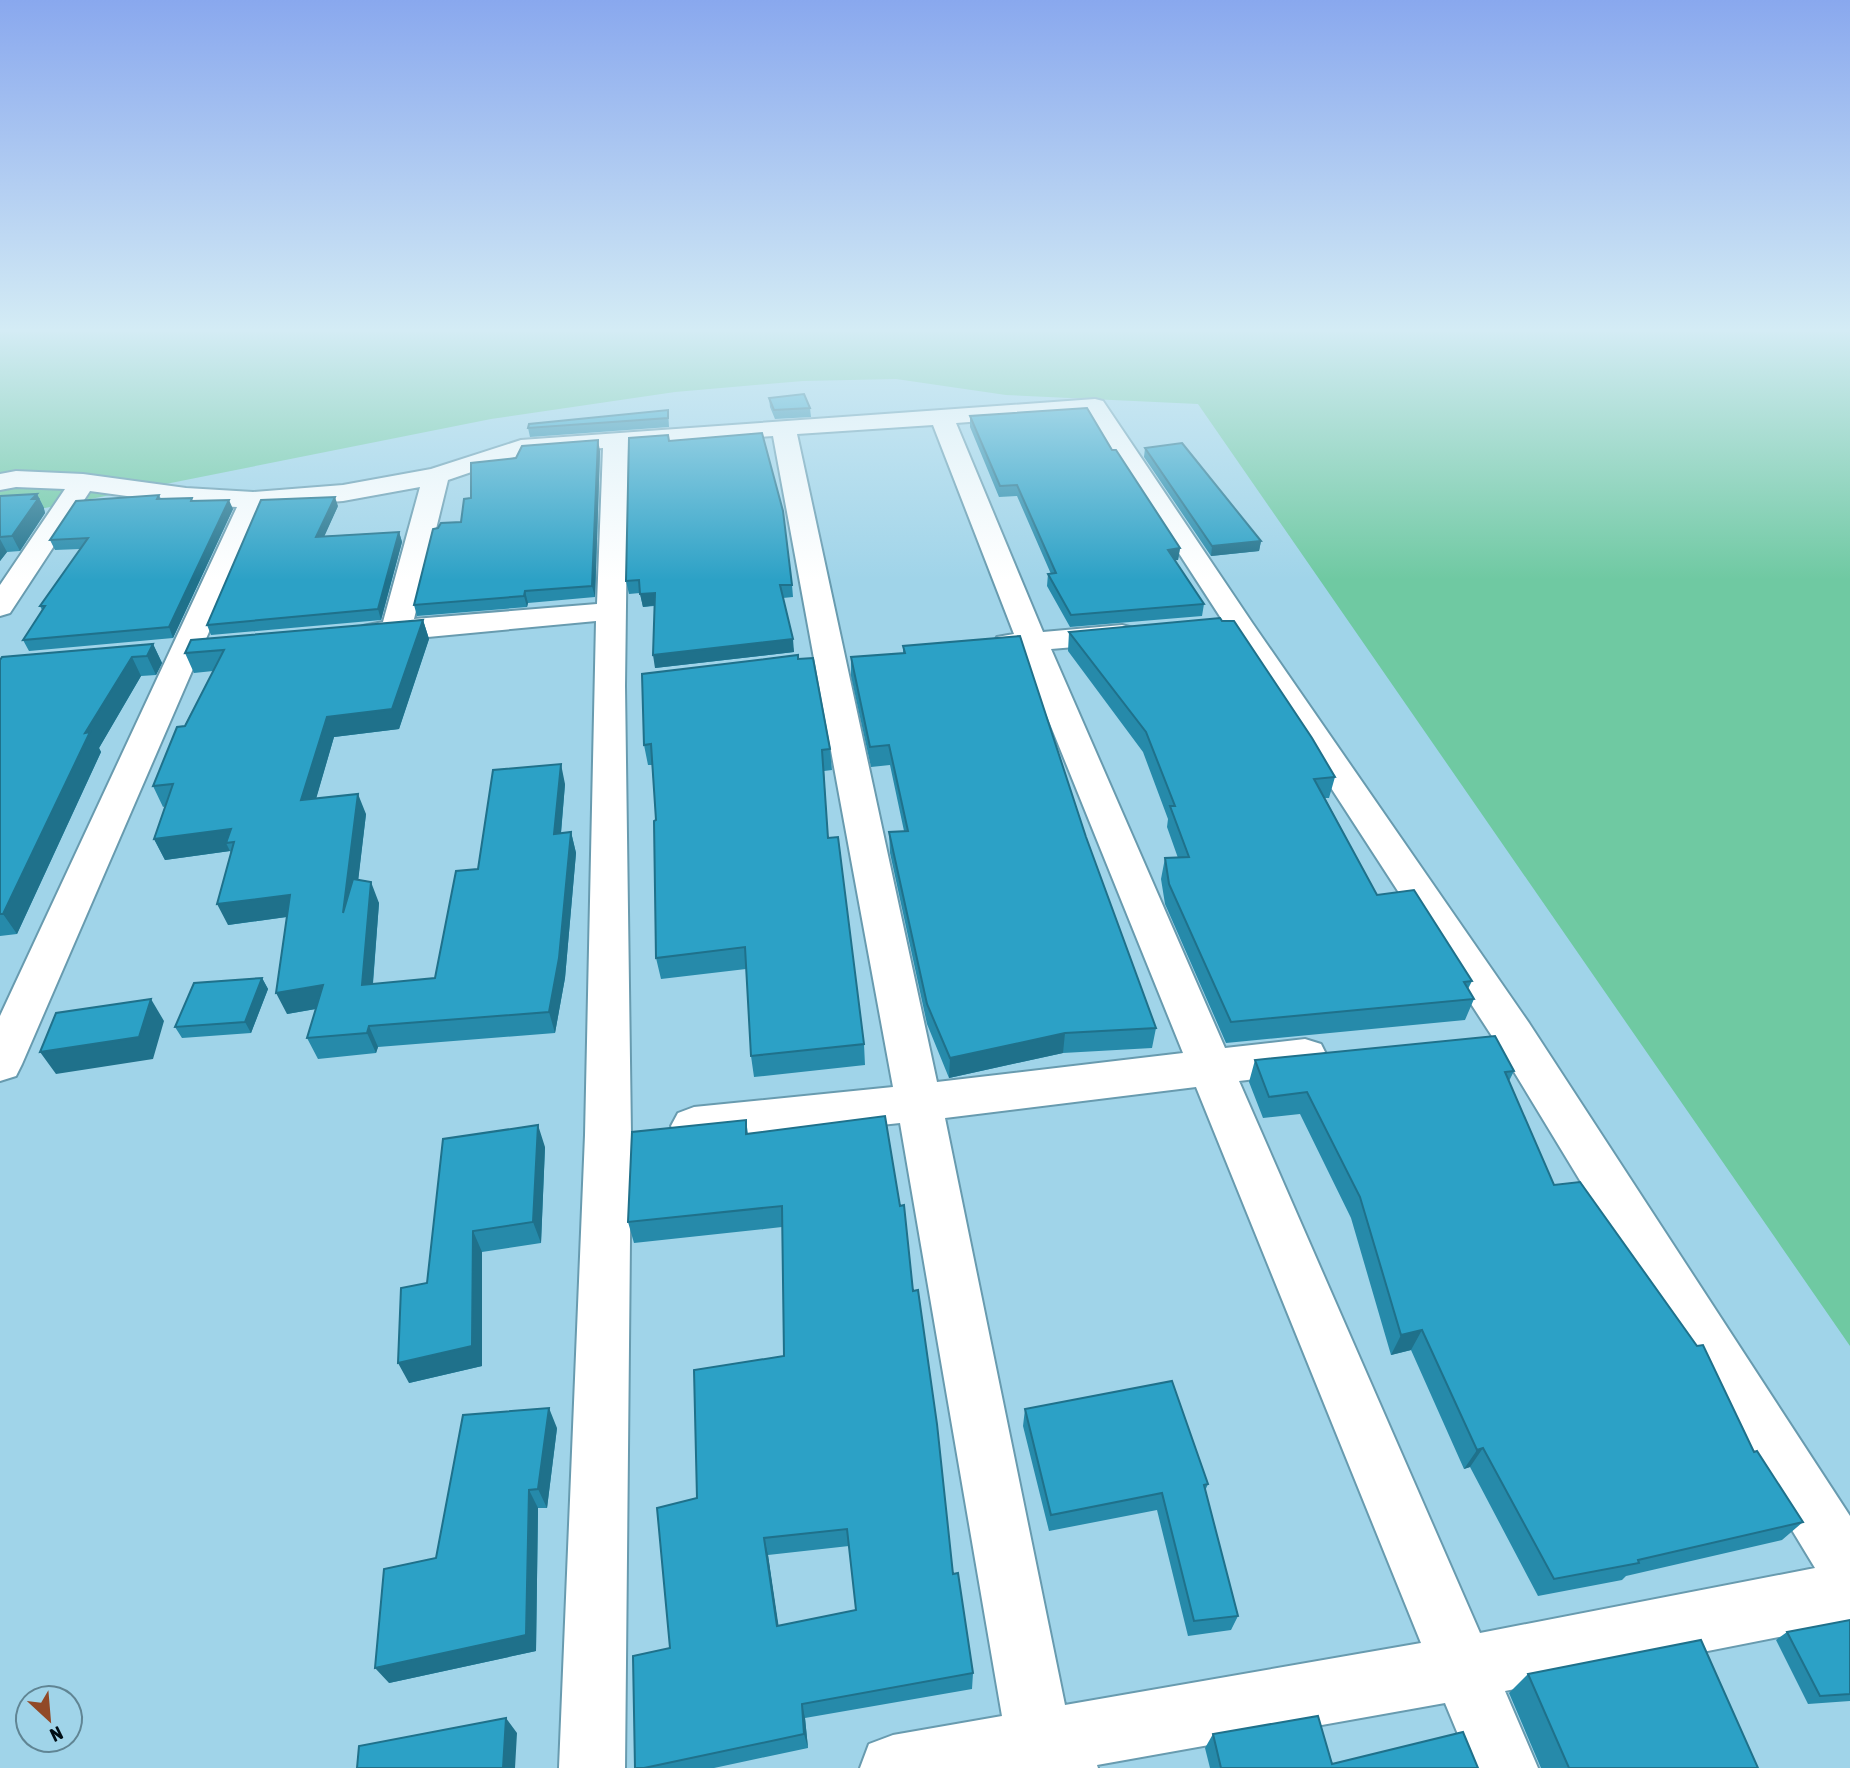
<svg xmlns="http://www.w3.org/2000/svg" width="1850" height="1768" viewBox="0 0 1850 1768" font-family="'Asap Condensed',sans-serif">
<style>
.green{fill:#6fc9a2}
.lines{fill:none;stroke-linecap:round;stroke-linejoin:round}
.street-casing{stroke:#689baf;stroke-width:4}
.street{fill:#fff;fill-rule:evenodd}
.wall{fill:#268aaa;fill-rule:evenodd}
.shaded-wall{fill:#1f718b}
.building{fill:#2ca1c6;stroke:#1f718b;stroke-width:2;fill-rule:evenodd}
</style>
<rect width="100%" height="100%" fill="#a0d4e9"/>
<path class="green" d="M0,332H1850V1346L1198,404L1006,395L896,379L803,381L675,392L491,419L0,517Z"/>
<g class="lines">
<g class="street-casing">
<path id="street" d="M1095,399L1103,401L1253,624L1529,1023L1850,1516V1623L1505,1691L1538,1768H1472L1445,1703L1097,1765L1098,1768H860L869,1744L893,1735L1002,1716L900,1123L694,1145L678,1139L671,1126L678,1113L694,1107L893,1087L773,436L628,447L625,686L631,1135L625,1768H559L585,1135L596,621L396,640L374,641L363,638L359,632L363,626L383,622L420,487L343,501L263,507L22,1064L16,1076L0,1081V1016L237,507L186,504L90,491L10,613L0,616V585L65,489L16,487L0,490V474L16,471L83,474L186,488L253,492L343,485L431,469L521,440ZM1088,413L1499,1047L1815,1568L1480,1633L1239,1081L1305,1073L1321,1068L1327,1056L1321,1044L1305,1039L1225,1048L1051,649L1122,643L1133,640L1137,634L1133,628L1122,625L1043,632L956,423ZM933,425L1014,634L997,637L993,644L997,651L1021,652L1183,1053L937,1082L797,434ZM603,448L597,604L414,619L448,480L524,454ZM1196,1087L1421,1643L1065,1705L945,1118Z"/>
</g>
<use href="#street" class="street"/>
</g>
<path class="wall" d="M769,398L810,408L811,417L775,419L770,407Z
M668,410L669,427L530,437L528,428Z
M970,416L1112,450L1180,548L1178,560H1175L1204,604L1202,616L1070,627L1047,586L1048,574H1051L1017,496L999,497L970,427Z
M668,435L669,441L792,585L793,597L783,598L794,652L655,668L654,606L643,607L640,593L629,594L626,581Z
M1145,448L1261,541L1259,551L1211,556L1144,457Z
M600,451L595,597L528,603L527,607L417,616L414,605L438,528L461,522L471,498Z
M37,494L44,508V509L45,513L20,551L7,552L0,561V496Z
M159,495L161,499L193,501L233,509L173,638L29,651L23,640L42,610L40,606L80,549L55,550L50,540Z
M338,506L324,536L399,532L402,542L381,620L211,635L207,625Z
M423,620L429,639L399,729L334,737L316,798L366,814L358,880L379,903L373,984L435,978L478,869L565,784L561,834L571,832L576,853L565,978L555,1033L378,1047L376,1053L318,1059L307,1038L316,1009L287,1014V917L228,925L231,853L230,851L165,860L154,839L166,806L163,807L153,786L213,671L194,673L185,653Z
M1069,632L1335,777L1329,798H1325L1377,895L1472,981L1468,989L1474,999L1465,1020L1226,1043L1165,904L1161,879L1165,858H1178L1167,827L1168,819L1143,752L1068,651Z
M153,644L162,663L156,675L141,676L99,748L101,752L17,934L0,936V660Z
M903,646L1086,837L1156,1028L1152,1048L1063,1053L949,1078L927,1024L890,853L889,832L904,831L890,765L871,767L851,676V657L903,653Z
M642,674L830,749L832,770L824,771L828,838L864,1044L865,1065L754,1077L751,1056L746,969L661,979L656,958V820L652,765H648L644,745Z
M262,978L268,989L251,1033L182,1038L175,1027Z
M1255,1060L1514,1071L1509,1081L1554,1185L1754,1452L1803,1522L1782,1540L1626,1576L1622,1580L1538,1596L1470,1467L1464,1469L1411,1350L1391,1355L1351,1218L1300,1114L1263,1118L1249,1082Z
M746,1120L748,1134L913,1291L953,1574L973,1673L972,1689L805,1718L808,1748L714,1768H635L670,1648L697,1498L784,1356L782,1227L634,1243L628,1222ZM849,1546L856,1610L778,1626L768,1555Z
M545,1147L541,1243L482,1252V1366L409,1383L427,1283Z
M1025,1409L1208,1484L1205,1491L1238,1616L1231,1630L1188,1636L1157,1510L1049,1531L1023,1426Z
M557,1428L547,1508H538L536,1651L389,1683L436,1558Z
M1850,1620V1701L1808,1704L1776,1640L1787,1632Z
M1528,1674L1758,1768H1541L1509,1693Z
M1213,1734L1332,1764L1478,1768H1210L1205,1748Z"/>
<path class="shaded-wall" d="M598,440L600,451L595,597L592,586Z
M37,494L44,508V509L45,513L20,551L12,536L32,499Z
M335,497L338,506L320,546L316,537Z
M229,500L233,509L173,638L169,627Z
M399,532L402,542L381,620L378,609Z
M0,539L7,552L0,561Z
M1261,541L1259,551L1211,556L1212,546Z
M1180,548L1178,560L1166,561L1168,550Z
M525,591L528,603L527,607L524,596Z
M655,593L657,605L643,607L640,594Z
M423,620L429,639L399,729L334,737L310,820L301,800L327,717Z
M793,639L794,652L655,668L653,655Z
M153,644L162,663L156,675L147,656Z
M132,657L141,676L99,748L101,752L17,934L3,914L85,733Z
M561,764L565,784L559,855L554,834Z
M358,794L366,814L352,933L343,913Z
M231,829L226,843L230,851L165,860L154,839Z
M571,832L576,853L565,978L555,1033L549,1012Z
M371,882L379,903L371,1006L362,985Z
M290,895L300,915L228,925L217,904Z
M262,978L268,989L251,1033L245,1022Z
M323,985L332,1006L287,1014L276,993Z
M151,999L164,1021L153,1059L56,1074L40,1052Z
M369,1026L378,1047L376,1053L367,1033Z
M1065,1033L1063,1053L949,1078L950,1058Z
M538,1125L545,1147L541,1243L533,1222Z
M473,1231L482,1252V1366L409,1383L398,1363Z
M1422,1330L1411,1350L1391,1355L1401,1335Z
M549,1408L557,1428L547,1508L538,1489Z
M1483,1448L1470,1467L1464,1469L1477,1450Z
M529,1490L538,1508L536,1651L389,1683L375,1668Z
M764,1538L768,1555L781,1642L777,1626Z
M802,1704L805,1718L808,1748L804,1734Z
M506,1718L517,1733L515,1768H503Z"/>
<path class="building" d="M804,394L810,408L774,410L769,398Z
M1087,408L1112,450H1116L1180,548L1168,550L1204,604L1071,615L1048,574L1056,573L1017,485L1000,486L970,416Z
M668,410V418L528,428L529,424Z
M762,433L783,511L792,585H780L793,639L653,655L655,593L640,594L639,580L626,581L629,438L668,435L669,441Z
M598,440L592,586L525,591L524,596L414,605L433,529L438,528L441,523L461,522L464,499L471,498V463L516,458L522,446Z
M1182,443L1261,541L1212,546L1145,448Z
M37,494L32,499H38L12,536L0,537V496Z
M159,495L157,499L192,498L191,501L229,500L169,627L23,640L45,606H40L88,538L50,540L76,501Z
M335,497L316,537L399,532L378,609L207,625L261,500Z
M1220,618L1222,621H1234L1312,738L1335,777L1314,779L1377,895L1414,890L1472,981L1464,982L1474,999L1231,1022L1169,884L1165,858L1189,857L1170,806H1175L1146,732L1069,632Z
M423,620L392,709L327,717L301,800L358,794L343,913L353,879L371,882L362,985L435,978L456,871L478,869L493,770L561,764L554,834L571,832L559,958L549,1012L369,1026L367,1033L307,1038L323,985L276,993L290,895L217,904L234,842L226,843L231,829L154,839L173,784L153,786L177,727L185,726L224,650L185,653L191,640Z
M1020,636L1086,837L1156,1028L1065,1033L950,1058L927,1004L889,832L908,831L889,745L870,747L851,657L905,653L903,646Z
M153,644L147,656L132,657L85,733L90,732L3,914H0V660L2,657Z
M798,655V659L813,658L830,749L822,750L828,838L838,837L864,1044L751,1056L745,947L656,958L654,821L656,820L651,744L644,745L642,674Z
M262,978L245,1022L175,1027L194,983Z
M151,999L139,1037L40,1052L56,1013Z
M1495,1036L1514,1071L1505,1072L1554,1185L1580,1182L1697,1346L1703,1345L1754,1452L1757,1451L1803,1522L1638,1560L1639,1563L1554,1579L1483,1448L1477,1450L1422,1330L1401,1335L1360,1197L1307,1092L1269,1097L1255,1060Z
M885,1116L900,1206L904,1205L913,1291L918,1290L937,1424L953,1574L958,1573L973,1673L802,1704L804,1734L644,1768H635L633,1656L670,1648L657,1508L697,1498L694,1370L784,1356L782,1206L628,1222L632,1132L746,1120V1134ZM847,1529L856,1610L777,1626L764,1538Z
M538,1125L533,1222L473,1231L472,1346L398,1363L401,1288L427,1283L443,1139Z
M1172,1381L1208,1484L1204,1485L1238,1616L1194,1621L1162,1493L1051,1515L1025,1409Z
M549,1408L538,1489L529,1490L526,1635L375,1668L384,1569L436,1558L463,1415Z
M1850,1620V1694L1820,1696L1787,1632Z
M1701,1640L1758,1768H1569L1528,1674Z
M1318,1716L1332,1764L1463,1732L1478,1768H1221L1213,1734Z
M506,1718L503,1768H357L359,1746Z"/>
<linearGradient id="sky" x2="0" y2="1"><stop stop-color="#89a8ee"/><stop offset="0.57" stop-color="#d4ecf5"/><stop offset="1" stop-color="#d4ecf5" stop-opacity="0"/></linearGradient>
<rect width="1850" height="580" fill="url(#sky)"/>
<g transform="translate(49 1719) rotate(154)"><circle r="33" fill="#a0d4e9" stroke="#608594" stroke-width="2"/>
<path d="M0-5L12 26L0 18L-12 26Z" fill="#914927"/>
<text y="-10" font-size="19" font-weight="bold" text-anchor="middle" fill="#000e15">N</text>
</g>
</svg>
